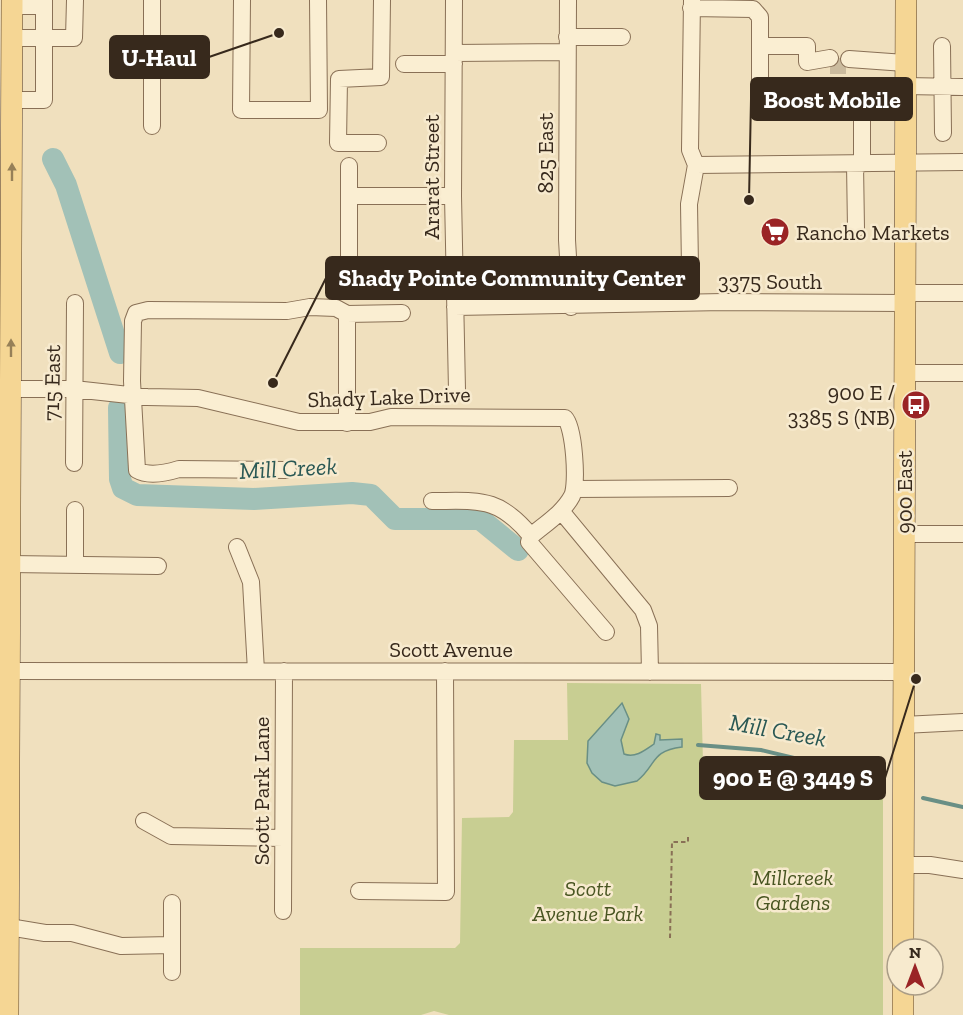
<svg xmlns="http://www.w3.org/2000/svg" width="963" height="1015" viewBox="0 0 963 1015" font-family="'Zilla Slab',serif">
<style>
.green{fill:#c8ce92}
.water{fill:#a2c1b7;stroke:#698f85;stroke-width:1.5}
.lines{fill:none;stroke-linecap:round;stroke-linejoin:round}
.stream{stroke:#698f85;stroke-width:4}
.river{stroke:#a2c1b7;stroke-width:22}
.minor-tunnel{stroke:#cbbb9e;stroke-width:16;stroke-dasharray:16 8;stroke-linecap:butt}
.minor-casing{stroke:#897056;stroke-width:18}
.major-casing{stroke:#563e2b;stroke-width:22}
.path{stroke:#897056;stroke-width:2;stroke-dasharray:4.5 3;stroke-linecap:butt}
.minor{stroke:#faeed2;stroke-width:16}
.major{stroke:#f5d694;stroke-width:21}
.oneway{fill:#968058}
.labels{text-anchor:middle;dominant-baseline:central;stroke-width:5;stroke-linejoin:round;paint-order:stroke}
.street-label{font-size:22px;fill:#37291c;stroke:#f7eace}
.poi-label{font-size:22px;fill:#37291c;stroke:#f7eace;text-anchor:start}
.park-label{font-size:22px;font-style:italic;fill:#485521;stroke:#f7eace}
.water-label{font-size:24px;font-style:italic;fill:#2a5854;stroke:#f7eace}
.leader{fill:none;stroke:#37291c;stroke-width:2}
.callout-dot{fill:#37291c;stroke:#f7eace;stroke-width:2}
.callout{fill:#37291c;stroke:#37291c;stroke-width:2}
.callout-label{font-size:24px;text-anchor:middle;font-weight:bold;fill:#fff}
</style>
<rect width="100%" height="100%" fill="#f0e0be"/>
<path class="green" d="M567,683L701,684L703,763L777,764L883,782V1015H449L434,1011L421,1015H300V948H455L460,943L462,818L509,817L513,812L514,740H568Z"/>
<path class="water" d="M622,703L629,719L621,740L624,754C635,758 644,751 654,744L656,734L660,735V740L682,739V747C650,751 657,765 637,781L615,786L602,782L592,773L587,763L588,741Z"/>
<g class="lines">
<path class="stream" d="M698,745L761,750L836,768L880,788
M923,798L963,807"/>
<path class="river" d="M53,159L66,185L120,353
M119,408L120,479L123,488L137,495L254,499L352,493L371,495L395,519H480L518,550"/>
<path class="minor-tunnel" d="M830,66H849"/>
<g class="minor-casing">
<path id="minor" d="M242,0L241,110H319L318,0
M454,0L453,196L457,390
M568,0L567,240L571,307
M692,0L690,150L696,165L963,162
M12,6H44V0
M691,8L753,9L760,17V86L854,88L862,94V164
M567,37H622
M12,38H74L75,0
M760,46H807V62L830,58
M942,46L943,133
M454,53L567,52
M849,59L905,63
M404,64H454
M905,86L963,87
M12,100H44V6
M152,126V0
M378,143H338L339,79L381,77L382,0
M855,164L856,229
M349,196H453
M690,267L689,204L696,165
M349,275V166
M905,293H963
M455,307L724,302L905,303
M347,314V423
M905,373H963
M0,389H74L147,397L198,398L299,422H370L391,417L565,418C574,427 578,484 572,496C563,513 545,524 531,536L529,542L606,632
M74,463L75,303
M288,470L179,469C166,473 149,477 137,470L132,381L133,321L136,313L148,310L287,311L310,307L336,308L347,314L402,313
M574,489L729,488
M432,501C479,501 498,496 531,536
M75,510V563
M561,511L643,610L649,626L650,672
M904,534H963
M237,547L251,582L256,671
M10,564L158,566
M0,671L903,672
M903,725L963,722
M144,821L171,836L283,838
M903,865H930L963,870
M359,891L446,892L445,671
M172,903V972
M283,911L284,671
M9,927L45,933H72L121,946L172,945"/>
</g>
<g class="major-casing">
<path id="major" d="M903,949L906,0
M8,1015L12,0
M903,1015V985"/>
</g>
<path class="path" d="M670,938L672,842H688V834"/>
<use href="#minor" class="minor"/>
<use href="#major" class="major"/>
</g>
<defs><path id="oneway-solid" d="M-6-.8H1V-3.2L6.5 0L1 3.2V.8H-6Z" transform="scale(1.5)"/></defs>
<g class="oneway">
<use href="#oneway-solid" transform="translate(12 172) rotate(-90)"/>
<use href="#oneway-solid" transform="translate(11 348) rotate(-90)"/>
</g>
<defs>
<g id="supermarket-disc" transform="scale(1.5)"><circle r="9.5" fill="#9a2426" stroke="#f7eace"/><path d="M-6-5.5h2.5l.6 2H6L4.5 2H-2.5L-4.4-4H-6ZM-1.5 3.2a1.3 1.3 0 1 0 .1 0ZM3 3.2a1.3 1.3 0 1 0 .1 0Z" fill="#fff"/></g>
<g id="bus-disc" transform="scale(1.5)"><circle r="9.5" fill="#9a2426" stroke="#f7eace"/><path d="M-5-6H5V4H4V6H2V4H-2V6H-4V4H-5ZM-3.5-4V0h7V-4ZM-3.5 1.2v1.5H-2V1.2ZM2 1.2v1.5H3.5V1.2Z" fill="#fff"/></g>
</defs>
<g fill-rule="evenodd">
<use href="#supermarket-disc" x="775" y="232"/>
<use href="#bus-disc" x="916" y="405"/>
</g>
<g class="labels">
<g class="street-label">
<text transform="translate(545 153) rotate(-90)">825 East</text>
<text transform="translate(431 177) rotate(-90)">Ararat Street</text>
<text x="770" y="281">3375 South</text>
<text transform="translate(52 383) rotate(-89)">715 East</text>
<text transform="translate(389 397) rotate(-2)">Shady Lake Drive</text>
<text transform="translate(904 492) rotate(-90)">900 East</text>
<text x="451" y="649">Scott Avenue</text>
<text transform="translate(261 791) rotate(-90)">Scott Park Lane</text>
</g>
<g class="poi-label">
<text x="796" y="232">Rancho Markets</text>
<text x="895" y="392" text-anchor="end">900 E /<tspan x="895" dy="25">3385 S (NB)</tspan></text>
</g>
<g class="park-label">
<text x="793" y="877">Millcreek<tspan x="793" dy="25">Gardens</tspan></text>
<text x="588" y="888">Scott<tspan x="588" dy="25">Avenue Park</tspan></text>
</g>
<g class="water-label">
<text transform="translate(288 468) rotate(-3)">Mill Creek</text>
<text transform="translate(778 730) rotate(10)">Mill Creek</text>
</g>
</g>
<path class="leader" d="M279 33L209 57M749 200L751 99M273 383L326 278M916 679L885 778"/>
<g class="callout-dot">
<circle cx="279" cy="33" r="6"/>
<circle cx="749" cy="200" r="6"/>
<circle cx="273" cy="383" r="6"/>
<circle cx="916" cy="679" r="6"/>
</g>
<g class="callout">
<rect x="110" y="36" width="99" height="42" rx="6"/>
<rect x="751" y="78" width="161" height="42" rx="6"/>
<rect x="326" y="257" width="373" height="42" rx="6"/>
<rect x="700" y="757" width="185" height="42" rx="6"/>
</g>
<g class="callout-label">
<text x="159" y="66">U-Haul</text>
<text x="832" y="108">Boost Mobile</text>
<text x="512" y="286">Shady Pointe Community Center</text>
<text x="793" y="786">900 E @ 3449 S</text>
</g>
<g transform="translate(915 967)"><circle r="28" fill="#f7eace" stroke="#aa9d87" stroke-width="1.5"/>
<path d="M0-4.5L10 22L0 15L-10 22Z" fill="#9a2426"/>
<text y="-9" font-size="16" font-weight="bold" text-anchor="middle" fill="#37291c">N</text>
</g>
</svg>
